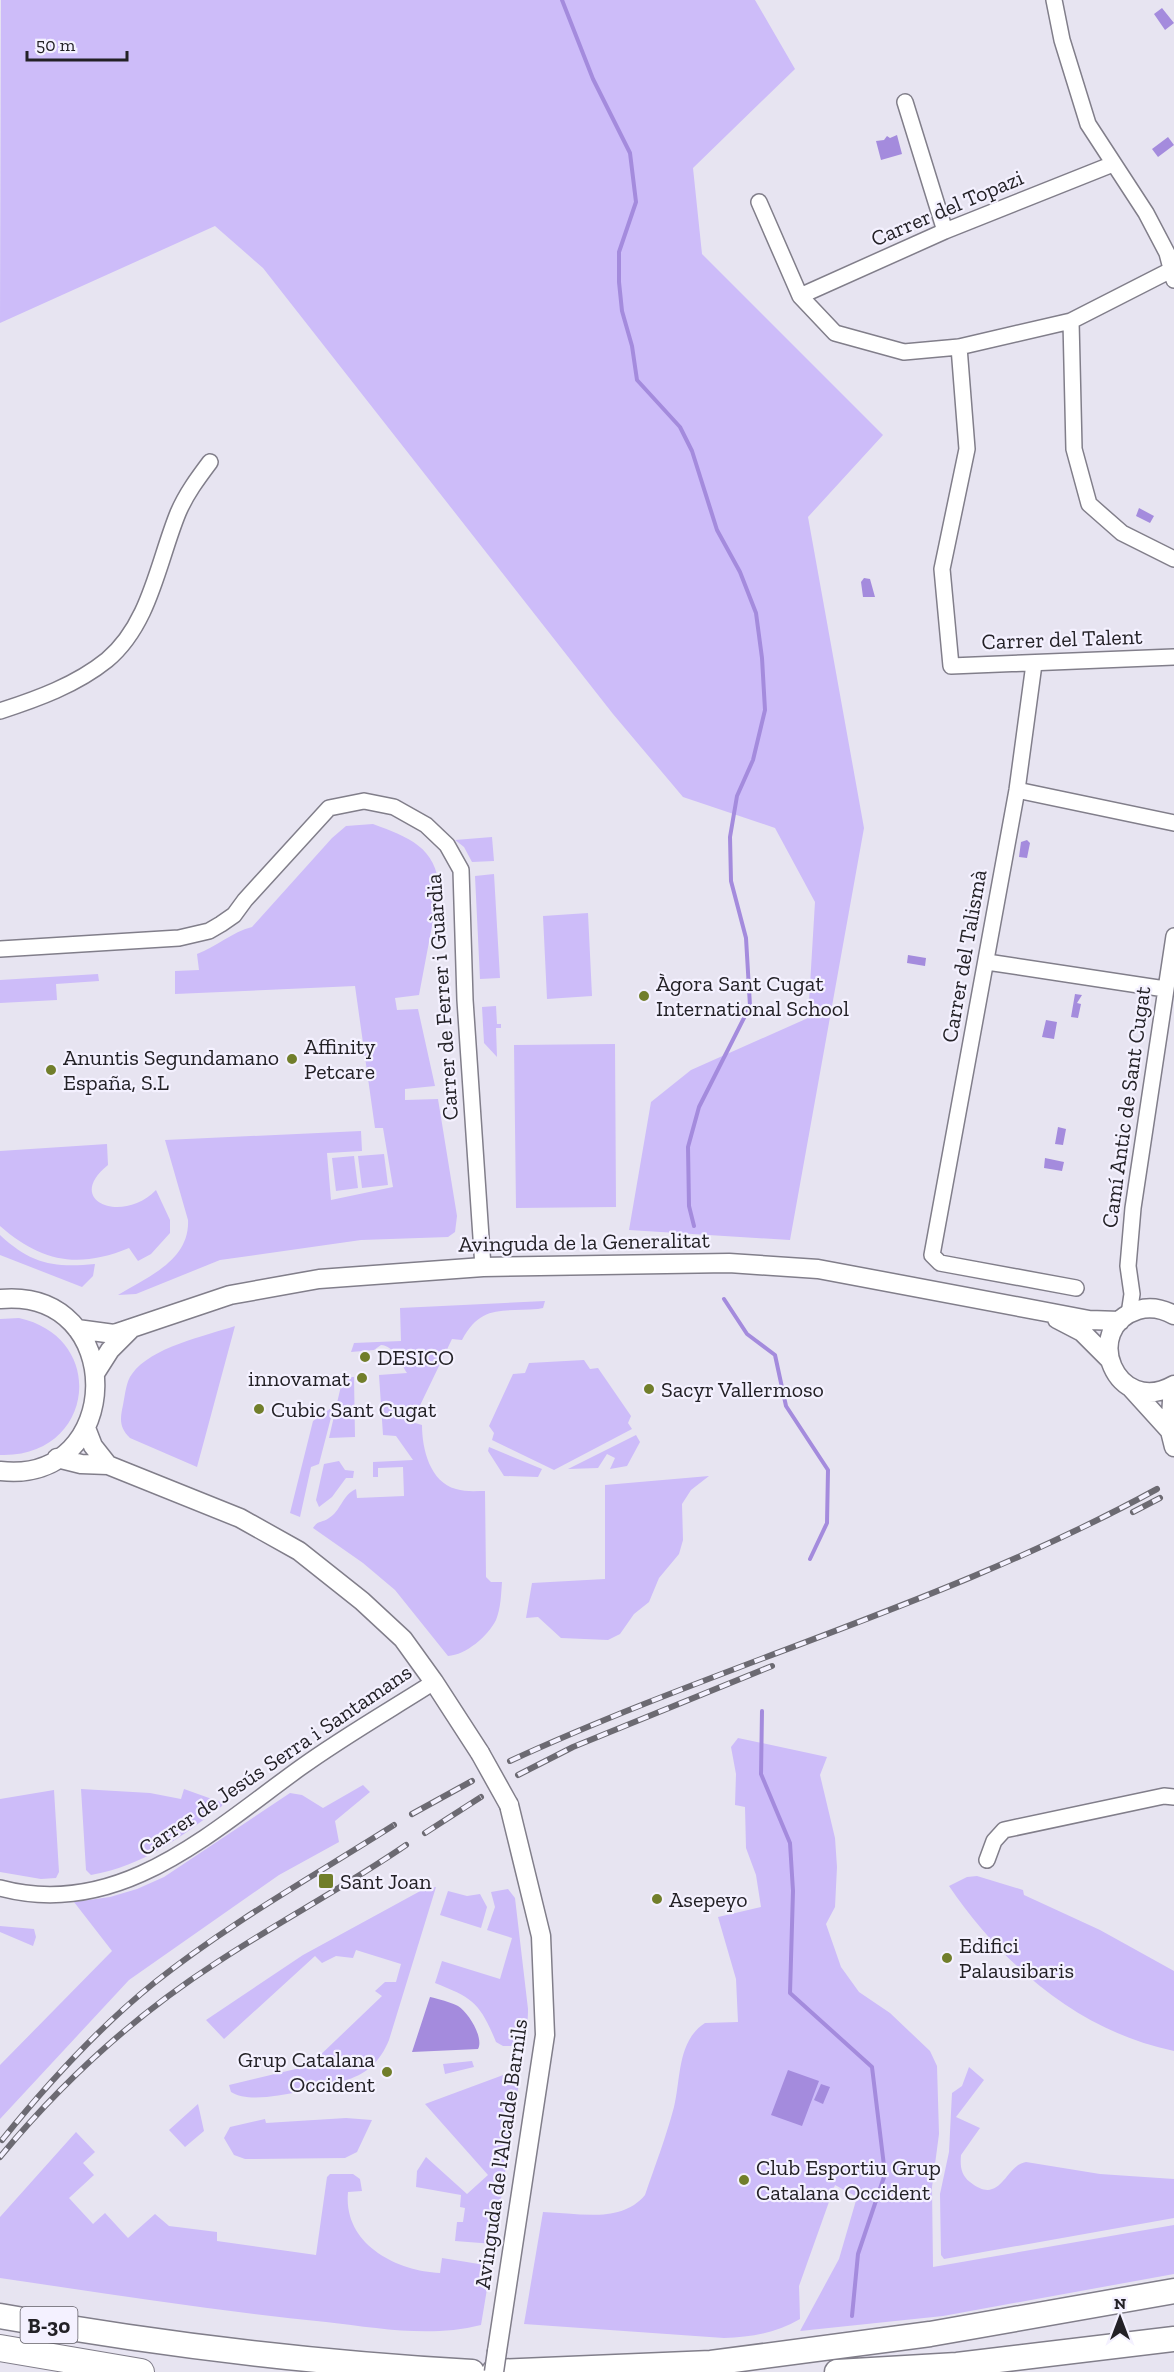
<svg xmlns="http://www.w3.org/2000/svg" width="1174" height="2372" viewBox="0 0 1174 2372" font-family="'Zilla Slab',serif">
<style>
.green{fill:#cdbcf9}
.water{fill:#a48bdd}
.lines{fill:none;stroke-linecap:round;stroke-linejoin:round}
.stream{stroke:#a48bdd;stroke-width:4}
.minor-casing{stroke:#817e8a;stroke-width:18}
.tertiary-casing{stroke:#817e8a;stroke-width:21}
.trunk-casing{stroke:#817e8a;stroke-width:27}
.motorway-casing{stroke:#817e8a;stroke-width:28}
.minor{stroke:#fff;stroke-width:15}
.tertiary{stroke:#fff;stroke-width:18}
.trunk{stroke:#fff;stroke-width:24}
.motorway{stroke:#fff;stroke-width:26}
.rail-casing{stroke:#6c6a72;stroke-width:6}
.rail{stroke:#f4f1ff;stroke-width:4;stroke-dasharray:11;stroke-linecap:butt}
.tertiary-bridge-casing{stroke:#817e8a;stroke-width:21;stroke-linecap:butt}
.tertiary-bridge{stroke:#fff;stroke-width:18}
.poi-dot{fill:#717e2b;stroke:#f4f1ff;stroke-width:2}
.labels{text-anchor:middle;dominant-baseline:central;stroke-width:4.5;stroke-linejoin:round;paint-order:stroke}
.shield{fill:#f4f1ff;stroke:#625f67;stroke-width:1.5}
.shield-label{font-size:21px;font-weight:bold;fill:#232126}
.street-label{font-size:22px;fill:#232126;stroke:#f4f1ff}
.poi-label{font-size:22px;fill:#232126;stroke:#f4f1ff;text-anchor:start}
</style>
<rect width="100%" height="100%" fill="#e7e4f1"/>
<path class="green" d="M1,0H755L795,69L693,168L702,254L883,435L808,517L864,828L790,1240L629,1230L651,1102L691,1070L808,1018L815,902L775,828L683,797L613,714L263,268L215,226L0,323Z
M373,824C408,837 437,847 439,889L419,995L395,998L397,1010L418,1009L435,1086L405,1089V1100L438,1099L457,1216L455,1232L448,1237L361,1240L220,1260L136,1294L118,1295C148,1277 190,1260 188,1220L165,1140L361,1131L362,1151L327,1153L331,1200L393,1187L383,1128H375L355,986L175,994V971L199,970L197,954C216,947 232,932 252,927L332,838L346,826Z
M492,837L494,861L472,862L464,847L455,840Z
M494,874L500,978L480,979L475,876Z
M588,913L592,996L547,999L543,916Z
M98,974L99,981L56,984L57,1000L0,1003V980Z
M496,1006L497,1024H501V1028H496L497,1057L484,1043L482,1007Z
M615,1044L616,1207L516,1208L514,1045Z
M107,1144L108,1165C63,1201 122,1225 156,1190L170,1220V1233L151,1254L138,1261L129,1248C78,1269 41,1262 0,1226V1151Z
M384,1154L388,1185L362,1188L358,1156Z
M354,1156L358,1188L336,1191L332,1158Z
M0,1235C31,1264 54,1268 95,1264L93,1276L82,1287L0,1255Z
M545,1301L543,1308L538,1309C502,1312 481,1304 462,1340L452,1339L412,1422L422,1425C422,1449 430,1482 456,1489C465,1492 476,1491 485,1491L486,1577L491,1582H502C501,1595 501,1607 496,1620C488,1636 466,1655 448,1656L395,1590L363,1563L313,1528C318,1520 322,1523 329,1518C341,1511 342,1495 356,1489L357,1498L404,1496L403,1467L378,1468V1477H373V1462L413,1460L396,1436L383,1435L379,1375L407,1373C400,1362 394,1346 381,1345L374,1350L351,1352L354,1343L401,1341L400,1308Z
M19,1318C109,1338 94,1457 2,1455H0V1319Z
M235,1326L197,1467L130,1438C119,1427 120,1419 123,1405C125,1396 126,1381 132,1374C151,1347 205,1336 235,1326Z
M584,1360L590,1369L598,1368L631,1416L628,1423L632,1429L554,1470L492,1440L494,1433L489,1426L513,1374L525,1373L529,1363Z
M343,1377H354L355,1437L329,1438Z
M334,1406L319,1464L311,1467L300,1517L290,1513L313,1421Z
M636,1435L640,1442L627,1466L610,1469L615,1458L607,1454L598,1468L568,1469Z
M489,1447L542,1469L538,1477L504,1476L488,1451Z
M339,1461L345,1470L354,1471L353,1478H346L332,1497L319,1507L316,1500L324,1464Z
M709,1476L691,1490L682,1504L683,1540L679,1554L659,1578L649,1602L634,1614L620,1634L608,1640L561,1638L538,1617L526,1618L532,1583L605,1579V1485Z
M738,1738L827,1757L820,1775L835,1838L837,1867L835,1907L826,1924L841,1967L859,1992L890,2013L930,2051L937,2066L939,2134L932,2187L933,2267L1174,2225V2274L943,2316L800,2331L839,2259L857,2197L835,2185L799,2286L800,2319C776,2333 751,2337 724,2338L524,2324L543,2212C578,2213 621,2224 645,2195C655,2166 666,2137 674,2107C681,2079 677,2041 705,2023L738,2022L736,1979L718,1917L761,1907L756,1875L746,1848L745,1807L735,1805L736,1774L731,1747Z
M363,1785L370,1792L335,1821L339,1842L279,1875L129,1980L0,2119V2065L112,1951L74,1902L110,1897L137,1889L164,1877L290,1793L302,1795L323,1808Z
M81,1789L150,1793L181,1799L184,1789L223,1803L222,1806C181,1837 143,1866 91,1875L86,1870Z
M54,1790L59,1872L56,1878L41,1879L0,1872V1799Z
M977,1876L1023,1890L1024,1895L1100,1930L1174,1971V2051C1078,2031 1003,1965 949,1886L967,1877Z
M436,1887L389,2040C380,2062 366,2075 343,2081C315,2087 254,2107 231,2092L229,2085L304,2067L313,2062L382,1996L375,1991L385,1982H396L401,1964L356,1950L353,1958L336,1956L322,1963L315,1956L224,2039L206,2020L303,1955L424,1889Z
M508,1889L515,1898L528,2009C528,2023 527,2031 516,2040V2046H503L496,2042C480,2003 473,1998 435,1983L442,1961L500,1979L512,1938L487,1930L495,1907L491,1892Z
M448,1891L467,1896L480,1894L487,1907L481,1928L440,1915Z
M0,1926L34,1929L36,1937L33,1946L0,1932Z
M472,2061L474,2067L445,2074L443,2064Z
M969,2067L984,2080L956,2117L980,2128L961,2155C960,2166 961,2175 970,2182C1001,2207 1005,2165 1026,2162L1100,2174L1174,2179V2218L944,2259L941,2255L940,2194L949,2152L952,2093L962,2086Z
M514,2071L519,2072L520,2076L494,2244L455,2241L457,2222H463L465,2208L460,2207L461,2195L416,2187L417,2171L426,2157L467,2194L488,2175L425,2104Z
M198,2104L204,2131L185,2147L169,2130Z
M346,2118L372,2120L357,2152L345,2158L245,2159L234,2155L224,2138L230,2127L265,2119L266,2123Z
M76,2132L95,2152L83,2163L94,2175L69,2198L93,2224L105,2213L128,2238L155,2214L169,2226L217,2232V2241L316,2255L327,2177L330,2174H353L360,2179L362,2191L348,2192C343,2244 396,2271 440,2273L442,2258L479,2264L490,2271L481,2325C430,2338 378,2328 326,2322C217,2311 109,2294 0,2278V2217Z"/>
<path class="water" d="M1162,8L1174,23L1165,30L1154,14Z
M897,135L902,154L881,160L876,141L884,140L887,136L890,138Z
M1168,137L1174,145L1158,157L1152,149Z
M1139,508L1154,516L1150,523L1136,516Z
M864,578L870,579L875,597H863L861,582Z
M1027,840L1030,843L1027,858L1019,857L1021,842Z
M908,955L926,958L925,966L907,963Z
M1075,994L1082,995L1077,1003L1081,1004L1078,1018L1071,1017Z
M1046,1020L1057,1022L1054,1039L1042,1037Z
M1058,1127L1066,1129L1063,1145L1055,1144Z
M1045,1158L1064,1162L1062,1171L1044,1168Z
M430,1997C439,1999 450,2002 458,2006C469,2013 484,2038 478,2049L412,2052Z
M788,2070L819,2081L802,2126L771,2115Z
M821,2084L830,2087L823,2104L814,2100Z"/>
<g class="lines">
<path class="stream" d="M562,0L593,79L630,153L636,202L619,252V282L622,311L632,346L637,380L680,427L692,451L717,530L740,572L756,613L762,658L765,710L753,760L737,796L730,837L731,881L746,938L750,1006L699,1107L688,1147L689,1206L694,1226
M724,1299L747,1334L775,1355L786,1406L828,1470L827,1523L810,1559
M762,1711L761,1774L790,1843L793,1891L790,1993L872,2067L885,2174L858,2254L852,2316"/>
<g class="minor-casing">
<path id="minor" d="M1054,0L1062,40L1088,124L1146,213L1167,253L1174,280
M905,102L945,231
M759,202L800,296L835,333L904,352L959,347L1071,321L1171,270
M800,296L945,231L1113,164
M1071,321L1074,449L1089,504L1122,533L1174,559
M959,347L967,449L942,569L951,666L1174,657
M1034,664L1017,790L932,1255L940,1263L1076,1288
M0,711C37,699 76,685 107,660C150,624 158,562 178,513C186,494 198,478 210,462
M1017,790L1174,823
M0,949L179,938L209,931L221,924L234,915L245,900L329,808L364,801L394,807L426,825L447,845L461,870L465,1000L483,1267
M987,962L1165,989
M1129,1314L1132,1294L1128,1266L1133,1208L1174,936
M987,1860L994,1841L1004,1830L1164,1796L1174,1797
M0,1888C119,1920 211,1832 300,1768C343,1737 390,1710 434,1682"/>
</g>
<g class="tertiary-casing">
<path id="tertiary" d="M0,1299C129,1287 125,1486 0,1471
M1174,1315C1163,1309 1151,1306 1138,1310C1080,1328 1116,1418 1174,1385
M1057,1319L1082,1332L1110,1360
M77,1329L114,1334L230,1295L319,1279L483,1267L729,1263L818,1269L1089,1320L1120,1321
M96,1372L110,1350L130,1330
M1173,1386L1170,1431L1174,1447
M1131,1388L1170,1431
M86,1428L93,1446L108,1465
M57,1458L81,1464L108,1465L240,1518L299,1551L362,1601L403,1639L434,1682L480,1753
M497,2351L545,2035L541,1936L509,1805"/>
</g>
<g class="trunk-casing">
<path id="trunk" d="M0,2316C156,2344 314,2363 472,2372
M494,2372L711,2363L930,2334L1174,2291
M837,2372L957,2365L1174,2339"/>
</g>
<g class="motorway-casing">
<path id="motorway" d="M0,2348L141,2372"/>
</g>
<use href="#minor" class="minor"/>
<use href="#tertiary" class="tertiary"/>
<use href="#trunk" class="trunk"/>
<use href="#motorway" class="motorway"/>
<g class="rail-casing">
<path id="rail" d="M1133,1512L1160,1498
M510,1761C723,1663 951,1602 1157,1489
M518,1775L573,1747L772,1666
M412,1814L472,1781
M425,1833L481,1797
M2,2140C48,2083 97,2029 154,1983C229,1923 314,1876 394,1825
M0,2157C62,2082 134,2016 216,1963C278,1922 345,1887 406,1845"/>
</g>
<use href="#rail" class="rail"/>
<g class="tertiary-bridge-casing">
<path id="tertiary-bridge" d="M480,1753L509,1805
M494,2372L497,2351"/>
</g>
<use href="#tertiary-bridge" class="tertiary-bridge"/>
</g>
<g class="poi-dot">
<circle cx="644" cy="996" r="6"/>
<circle cx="292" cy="1059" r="6"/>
<circle cx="51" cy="1070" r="6"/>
<circle cx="365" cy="1357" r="6"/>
<circle cx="362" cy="1378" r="6"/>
<circle cx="649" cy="1389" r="6"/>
<circle cx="259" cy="1409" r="6"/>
<rect x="318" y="1873" width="16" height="16" rx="3"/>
<circle cx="657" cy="1899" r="6"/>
<circle cx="947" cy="1958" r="6"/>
<circle cx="387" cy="2072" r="6"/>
<circle cx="744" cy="2180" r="6"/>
</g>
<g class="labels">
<rect class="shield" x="20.5" y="2307" width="57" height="36" rx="4.5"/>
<g class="shield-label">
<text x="49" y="2325">B-30</text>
</g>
<g class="street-label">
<text transform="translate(947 208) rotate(-23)">Carrer del Topazi</text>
<text transform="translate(1062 639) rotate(-2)">Carrer del Talent</text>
<text transform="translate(964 956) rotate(-80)">Carrer del Talismà</text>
<text transform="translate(442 997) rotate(-94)">Carrer de Ferrer i Guàrdia</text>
<text transform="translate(1126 1107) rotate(-82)">Camí Antic de Sant Cugat</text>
<text transform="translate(584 1242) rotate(-1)">Avinguda de la Generalitat</text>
<text transform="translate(275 1760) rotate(-34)">Carrer de Jesús Serra i Santamans</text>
<text transform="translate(501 2154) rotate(-82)">Avinguda de l'Alcalde Barnils</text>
</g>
<g class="poi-label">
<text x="656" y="983">Àgora Sant Cugat<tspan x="656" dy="25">International School</tspan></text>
<text x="304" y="1046">Affinity<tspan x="304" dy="25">Petcare</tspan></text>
<text x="63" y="1057">Anuntis Segundamano<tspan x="63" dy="25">España, S.L</tspan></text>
<text x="377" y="1357">DESICO</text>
<text x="350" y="1378" text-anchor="end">innovamat</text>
<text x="661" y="1389">Sacyr Vallermoso</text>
<text x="271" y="1409">Cubic Sant Cugat</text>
<text x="340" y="1881">Sant Joan</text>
<text x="669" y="1899">Asepeyo</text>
<text x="959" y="1945">Edifici<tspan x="959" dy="25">Palausibaris</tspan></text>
<text x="375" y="2059" text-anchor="end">Grup Catalana<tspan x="375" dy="25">Occident</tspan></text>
<text x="756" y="2167">Club Esportiu Grup<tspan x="756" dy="25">Catalana Occident</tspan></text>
</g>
</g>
<g transform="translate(1120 2318)" stroke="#f4f1ff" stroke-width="4.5" paint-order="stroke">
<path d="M0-4.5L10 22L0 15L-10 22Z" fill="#232126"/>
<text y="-9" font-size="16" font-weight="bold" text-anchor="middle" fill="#232126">N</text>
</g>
<path d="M27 51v9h100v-9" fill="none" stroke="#232126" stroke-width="3"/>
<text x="36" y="51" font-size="18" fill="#232126" stroke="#f4f1ff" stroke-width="4.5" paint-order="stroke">50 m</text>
</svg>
